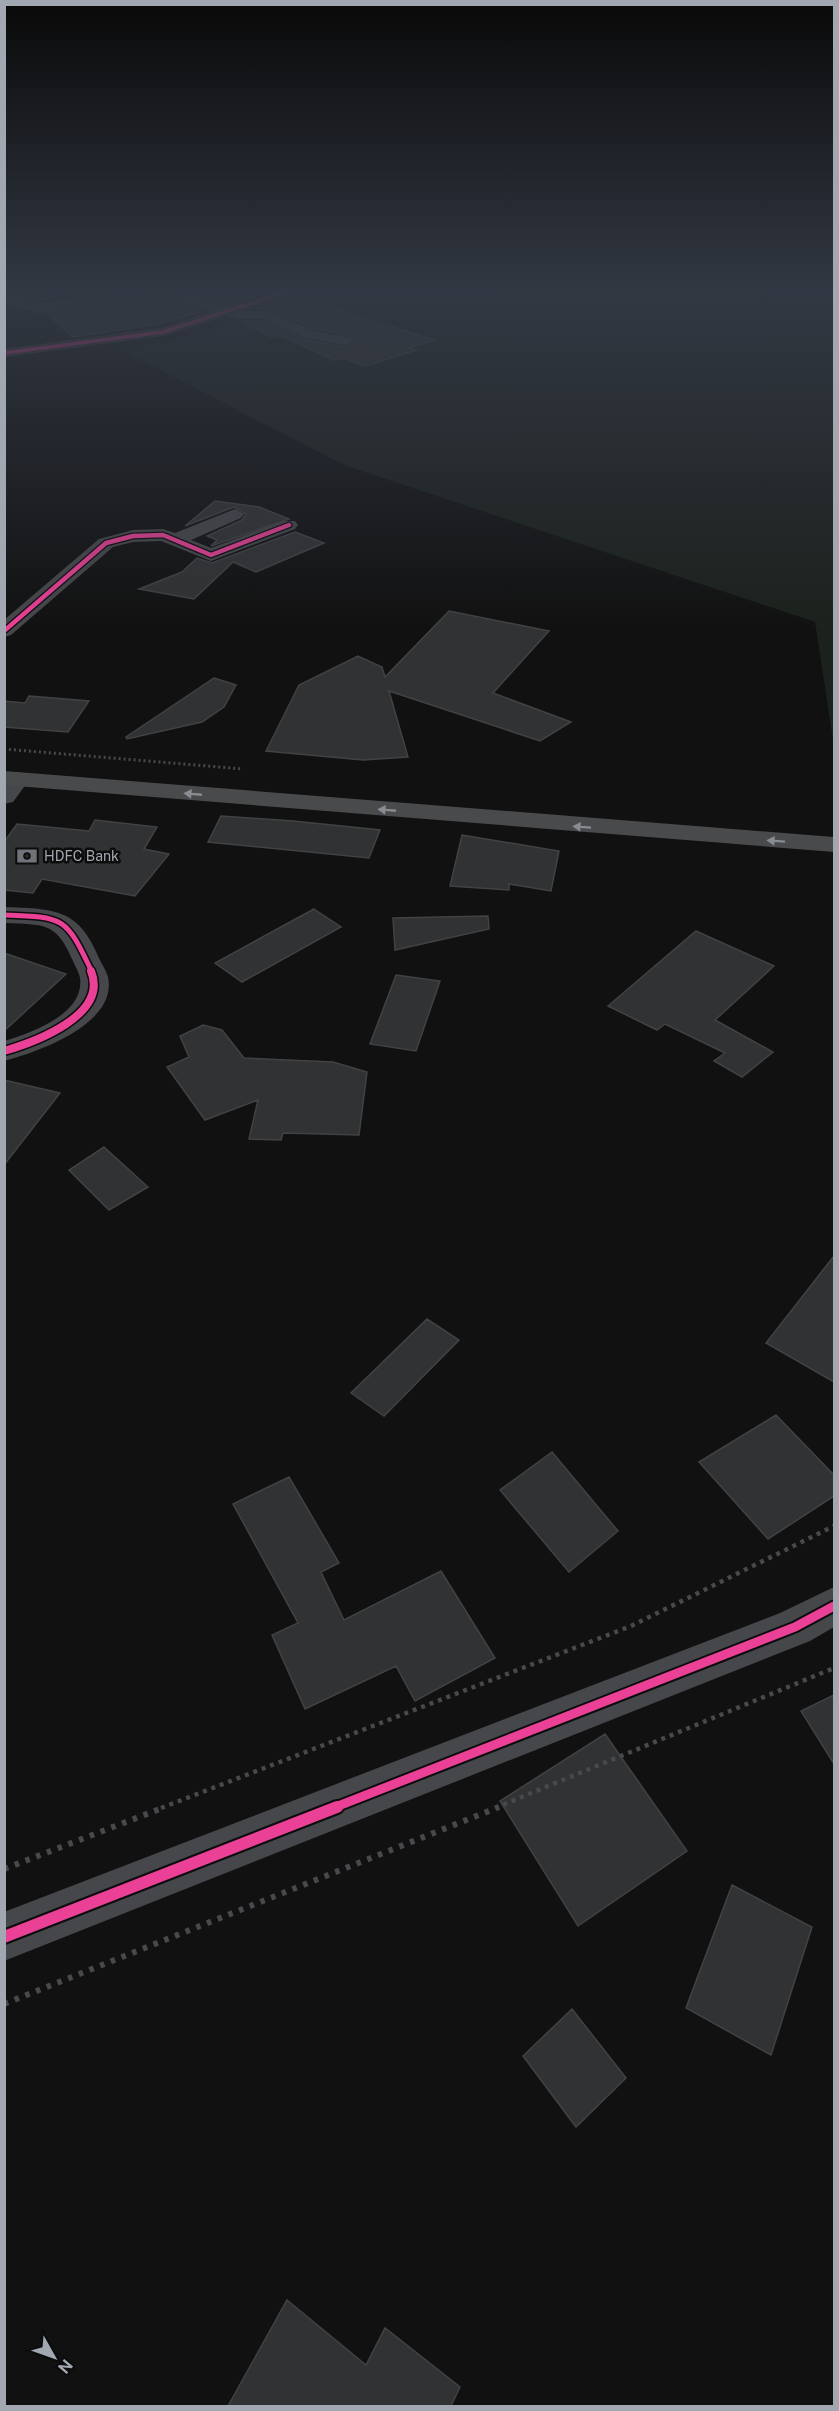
<svg xmlns="http://www.w3.org/2000/svg" width="839" height="2411" viewBox="0 0 839 2411" font-family="'Public Sans',sans-serif">
<style>
.green{fill:#1b211c}
.building{fill:#313233;stroke:#404244;stroke-width:1.5}
.lines{fill:none;stroke-linecap:round;stroke-linejoin:round}
.path-far2{stroke:#47494c;stroke-width:3;stroke-dasharray:2 3;stroke-linecap:butt}
.path-far1{stroke:#47494c;stroke-width:4.5;stroke-dasharray:4 5;stroke-linecap:butt}
.path{stroke:#47494c;stroke-width:6;stroke-dasharray:4.5 7;stroke-linecap:butt}
.minor{fill:#46474a;fill-rule:evenodd}
.tertiary{fill:#46474a;fill-rule:evenodd}
.primary{fill:#484a4c;fill-rule:evenodd}
.cycleway-far5-casing{stroke:#0c0c0d;stroke-width:5}
.cycleway-far4-casing{stroke:#0c0c0d;stroke-width:7}
.cycleway-far3-casing{stroke:#0c0c0d;stroke-width:8}
.cycleway-far2-casing{stroke:#0c0c0d;stroke-width:11}
.cycleway-far1-casing{stroke:#0c0c0d;stroke-width:13}
.cycleway-casing{stroke:#0c0c0d;stroke-width:16}
.cycleway-far5{stroke:#ea4096;stroke-width:4}
.cycleway-far4{stroke:#ea4096;stroke-width:4.5}
.cycleway-far3{stroke:#ea4096;stroke-width:5}
.cycleway-far2{stroke:#ea4096;stroke-width:8}
.cycleway-far1{stroke:#ea4096;stroke-width:9}
.cycleway{stroke:#ea4096;stroke-width:12}
.oneway{fill:#878c93}
.labels{text-anchor:middle;dominant-baseline:central;stroke-width:5;stroke-linejoin:round;paint-order:stroke}
.far-poi-label{font-size:14px;fill:#a2a8b2;stroke:#0c0c0d;text-anchor:start}
</style>
<rect width="100%" height="100%" fill="#111"/>
<path class="green" d="M315,292H834V747L815,622L344,465L118,348L190,337Z"/>
<path class="building" d="M50,292H84L35,301L48,297Z
M109,292H153L155,297L204,311L155,325L73,337L47,314Z
M181,292H267L226,305Z
M293,295L434,340L409,348L417,350L365,366L344,358L334,360L279,335L272,337L239,321H266L306,340L346,347L354,343L351,336L316,329L269,309H256Z
M215,501L259,507L289,519L211,546L217,540L207,536L242,520L246,514L234,507L185,526Z
M295,532L324,543L256,572L233,562L194,599L139,589L182,572L197,558L212,563Z
M449,611L549,631L493,693L571,722L540,741L389,691L408,757L363,760L266,751L299,685L358,656L382,667L385,677Z
M214,678L236,685L224,707L202,722L127,739L126,737Z
M29,696L89,701L68,732L4,727V701L25,703Z
M221,816L293,821L380,830L369,858L208,842Z
M95,820L157,827L144,849L169,854L135,896L42,879L33,893L4,890V842L17,824L89,831Z
M462,835L559,851L551,891L509,884V890L450,886Z
M314,909L341,927L242,982L215,963Z
M488,916L489,929L395,950L393,918Z
M696,931L774,966L715,1020L773,1052L742,1077L714,1061L725,1053L665,1024L657,1030L608,1006Z
M4,953L66,974L4,1031Z
M396,975L440,981L416,1051L370,1044Z
M203,1025L222,1030L244,1058L333,1062L367,1072L359,1135L283,1133L281,1140L249,1139L258,1100L205,1120L167,1067L189,1057L180,1036Z
M4,1080L60,1093L4,1165Z
M104,1147L148,1187L109,1210L69,1170Z
M834,1256V1382L766,1343Z
M427,1319L459,1340L384,1416L351,1393Z
M776,1415L834,1475V1496L768,1539L699,1462Z
M552,1452L618,1531L569,1572L500,1490Z
M289,1477L339,1563L321,1572L344,1620L441,1571L495,1658L415,1701L396,1666L305,1709L272,1635L298,1623L233,1504Z
M834,1695V1764L801,1711Z
M605,1734L687,1851L578,1926L500,1801Z
M732,1885L812,1927L771,2055L686,2008Z
M572,2009L626,2078L576,2127L523,2056Z
M287,2300L366,2365L385,2328L460,2387L451,2406H228Z"/>
<g class="lines">
<path class="path-far2" d="M4,749L243,769"/>
<path class="path-far1" d="M161,1808L631,1626L834,1526
M495,1808L834,1668"/>
<path class="path" d="M4,1869L165,1807
M4,2004L499,1807"/>
<path class="minor" d="M28,292H48L47,295L25,301C53,309 77,290 107,292L41,314L4,303L5,298Z
M155,292H174L226,307L274,292H292L291,295L242,311H268L315,331L351,338L353,341L346,345L306,338L266,319H239L227,316L163,336L4,357V349L161,328L212,311L156,295Z
M235,509L244,514L241,518L191,540L211,548L283,521H295L298,525L295,529L211,561L161,541L133,542L113,547L11,635L4,637V620L99,539L133,530L163,529L175,533Z
M18,772L26,774L30,779L13,802L4,804C4,789 1,776 18,772Z
M4,907C51,909 78,907 98,956C101,963 106,970 108,977C118,1024 38,1052 4,1061V1041C31,1033 85,1014 80,978C79,972 75,966 73,961C56,921 44,925 4,923Z"/>
<path class="tertiary" d="M834,1587V1627L810,1641L4,1961V1912L780,1613Z"/>
<path class="primary" d="M4,771L834,837V852L4,785Z"/>
<g class="cycleway-far5-casing">
<path id="cycleway-far5" d="M4,353L163,332L286,292"/>
</g>
<g class="cycleway-far4-casing">
<path id="cycleway-far4" d="M4,631L106,543L133,536L163,535L211,555L289,525"/>
</g>
<g class="cycleway-far3-casing">
<path id="cycleway-far3" d="M4,915C65,917 66,917 92,972"/>
</g>
<g class="cycleway-far2-casing">
<path id="cycleway-far2" d="M4,1051C35,1042 109,1015 91,971"/>
</g>
<g class="cycleway-far1-casing">
<path id="cycleway-far1" d="M333,1808L795,1627L834,1606"/>
</g>
<g class="cycleway-casing">
<path id="cycleway" d="M4,1937L337,1807"/>
</g>
<use href="#cycleway-far5" class="cycleway-far5"/>
<use href="#cycleway-far4" class="cycleway-far4"/>
<use href="#cycleway-far3" class="cycleway-far3"/>
<use href="#cycleway-far2" class="cycleway-far2"/>
<use href="#cycleway-far1" class="cycleway-far1"/>
<use href="#cycleway" class="cycleway"/>
</g>
<defs><path id="oneway-solid" d="M-6-.8H1V-3.2L6.5 0L1 3.2V.8H-6Z" transform="scale(1.5)"/></defs>
<g class="oneway">
<use href="#oneway-solid" transform="translate(193 794) rotate(-175)"/>
<use href="#oneway-solid" transform="translate(387 810) rotate(-175)"/>
<use href="#oneway-solid" transform="translate(582 827) rotate(-176)"/>
<use href="#oneway-solid" transform="translate(776 841) rotate(-176)"/>
</g>
<linearGradient id="sky" x2="0" y2="1"><stop stop-color="#090909"/><stop offset="0.46" stop-color="#323843"/><stop offset="1" stop-color="#323843" stop-opacity="0"/></linearGradient>
<rect width="839" height="629" fill="url(#sky)"/>
<defs>
<g id="bank-bare" transform="scale(1.62)"><path d="M-6-4H6V4H-6ZM0-2.3a2.3 2.3 0 1 0 0 4.6a2.3 2.3 0 1 0 0-4.6Z" fill="#6f737a" stroke="#0c0c0d" stroke-width="2.5" paint-order="stroke"/></g>
</defs>
<g fill-rule="evenodd">
<use href="#bank-bare" x="27" y="856"/>
</g>
<g class="labels">
<g class="far-poi-label">
<text x="44" y="856">HDFC Bank</text>
</g>
</g>
<rect width="839" height="2411" fill="none" stroke="#a2a8b2" stroke-width="12"/>
<g transform="translate(54 2357) rotate(130)" stroke="#0c0c0d" stroke-width="4.5" paint-order="stroke">
<path d="M0-4.5L10 22L0 15L-10 22Z" fill="#a2a8b2"/>
<text y="-9" font-size="16" font-weight="bold" text-anchor="middle" fill="#a2a8b2">N</text>
</g>
</svg>
